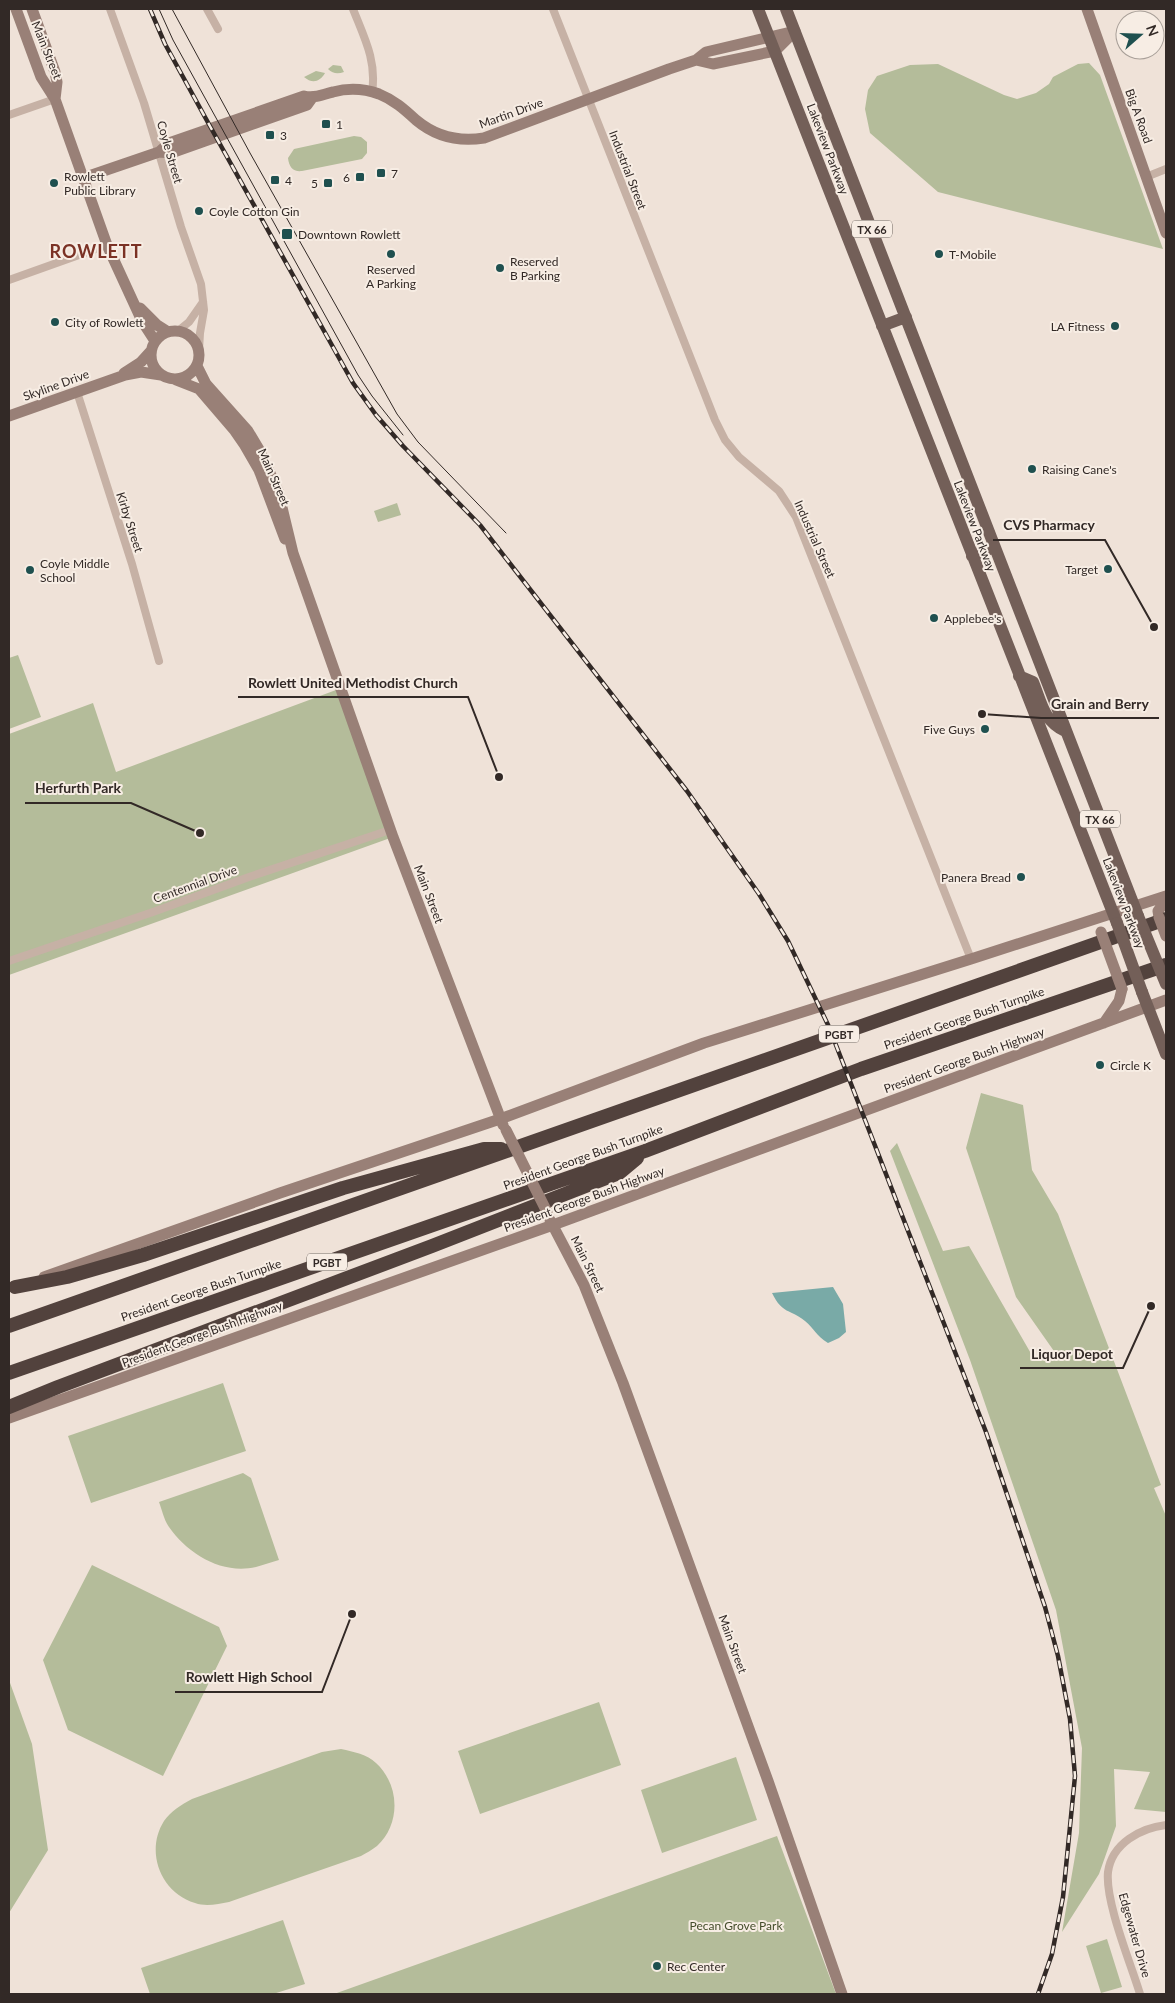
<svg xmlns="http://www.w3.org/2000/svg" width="1175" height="2003" viewBox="0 0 1175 2003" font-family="Lato,sans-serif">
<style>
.green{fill:#b4bc9a}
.water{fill:#79aaa7}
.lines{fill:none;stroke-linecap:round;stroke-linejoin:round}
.street{stroke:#c6b1a5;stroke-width:8}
.secondary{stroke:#998077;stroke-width:11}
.primary{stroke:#735f58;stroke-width:12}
.highway{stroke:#52423d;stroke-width:14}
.tram{stroke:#322926;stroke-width:1}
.rail-casing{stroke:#322926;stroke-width:4.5}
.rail{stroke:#f7ede4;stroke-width:2.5;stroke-dasharray:8;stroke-linecap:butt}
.secondary-bridge{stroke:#998077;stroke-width:11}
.primary-bridge{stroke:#735f58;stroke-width:12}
.poi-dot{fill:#1f504f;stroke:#f7ede4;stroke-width:2}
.labels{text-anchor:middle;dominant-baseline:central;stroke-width:4;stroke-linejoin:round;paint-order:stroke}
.shield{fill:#f7ede4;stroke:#6d645f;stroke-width:1}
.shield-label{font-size:11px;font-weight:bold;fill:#322926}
.street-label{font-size:12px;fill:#322926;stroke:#f7ede4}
.poi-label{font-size:12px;fill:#322926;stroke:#f7ede4;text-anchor:start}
.park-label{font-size:12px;fill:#454e2c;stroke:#f7ede4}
.district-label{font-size:18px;font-weight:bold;letter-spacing:1px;fill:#7b3225;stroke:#f7ede4}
.leader{fill:none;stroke:#322926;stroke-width:2}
.callout-dot{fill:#322926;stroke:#f7ede4;stroke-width:2}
.callout-label{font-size:14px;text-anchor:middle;font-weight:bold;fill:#322926;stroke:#f7ede4;stroke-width:4;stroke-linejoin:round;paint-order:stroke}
</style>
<rect width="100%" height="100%" fill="#efe2d8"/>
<path class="green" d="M1089,63L1100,75L1163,249L938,192L870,133L865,109L868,90L877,76L910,65L938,64L1004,95L1017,99L1036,93L1049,84L1053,77L1078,64Z
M333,65L341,66L344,72C338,74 333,74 328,69Z
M316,71L325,73C320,82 312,84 304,77Z
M354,136L361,137L367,142V153L362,159L302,171C293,172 289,167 288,158L294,149Z
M397,503L401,515L378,522L374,511Z
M18,655L41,717L9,729V658Z
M336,690L393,837L9,975V734L93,703L116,772Z
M981,1093L1023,1105L1032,1170L1058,1214L1161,1485L1154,1488L1166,1516V1812L1134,1809L1150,1772L1114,1769L1116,1826L1099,1874L1062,1932L1079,1833L1082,1748L1056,1610L970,1360L890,1151L897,1143L943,1251L969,1246L1033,1357L1056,1354L1016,1297L966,1148Z
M223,1383L246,1451L91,1503L68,1436Z
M243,1473L251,1478L279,1560C271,1562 264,1565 256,1567C222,1575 188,1554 169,1527C164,1520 162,1510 159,1502Z
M92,1565L219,1627L227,1646L163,1776L68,1730L43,1660Z
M9,1680L32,1744L48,1850L9,1913Z
M599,1702L621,1765L480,1814L458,1751Z
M341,1749C354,1752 367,1754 376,1763C400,1785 401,1824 377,1846C372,1850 366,1853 361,1856L229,1902C218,1904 206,1907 195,1903C160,1892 145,1851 164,1821C171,1811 181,1805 192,1799L322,1752Z
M736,1757L757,1820L662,1853L641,1790Z
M777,1836L836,1994H334Z
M283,1920L305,1984L273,1994H150L141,1968Z
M1107,1939L1122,1987L1101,1993L1086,1946Z"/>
<path class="water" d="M833,1287L843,1304L846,1332L839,1338L828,1343C816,1336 814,1328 805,1321C789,1308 783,1315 772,1293Z"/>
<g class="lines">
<path class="street" d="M110,9L144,103L181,227L201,284L204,310L200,333L199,350
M207,9L218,29
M353,9C364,37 377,61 372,92
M553,9L715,420L725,440L739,457L779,491L796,517L971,959
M9,115L55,99
M1146,177L1166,169
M9,280L107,245
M178,331L189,322L203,302
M77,392L132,564L159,661
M9,961L153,912L249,877L390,830
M1140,1994C1131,1964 1105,1902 1108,1872C1112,1843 1141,1828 1166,1825"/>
<path class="secondary" d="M16,9L41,77L55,99L107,245L142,321L155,341
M32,9L55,72L57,82L55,99
M1087,9L1166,233
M696,60L713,64L775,51L794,32
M159,152L171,153L307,105L312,98
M83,178L159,152L169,143L304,96C315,99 323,94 333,92C348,88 365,89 379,94C394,100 404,109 416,120C435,136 459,142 484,138L669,69L696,60L706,52L795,31
M140,308L157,325L168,332
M151 355a24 24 0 1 1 48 0a24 24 0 1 1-48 0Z
M197,366L206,384L248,431L260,451L278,491L293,553L393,837L503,1125
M124,373L141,362L151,351
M176,380L199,389L235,431L244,444L259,470L285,539
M9,416L125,375L141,372L161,375
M1159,917L1158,911L1166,900
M1104,1023L1119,1001L1122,989
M550,1220L584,1285L623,1383L768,1781L842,1994
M44,1277L280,1193L500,1119L704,1043L971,959L1166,896
M9,1418L553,1225L1166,1000"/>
<path class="primary" d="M758,9L1117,923
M786,9L1138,916
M882,326L906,317
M972,556L994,547
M1019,676L1033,682C1042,704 1043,720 1065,731
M1142,992L1166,1054"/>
<path class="highway" d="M15,1287L67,1277L143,1255L343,1188L484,1149H501
M9,1326L1166,919
M9,1373L645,1151L861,1069L1166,965
M9,1407L58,1387L432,1246L619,1173L637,1158"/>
<path class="tram" d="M159,9L173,40L358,375L372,396L403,435
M172,9L250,153L397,414L418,442L506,533"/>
<g class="rail-casing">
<path id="rail" d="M150,9L165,44L211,128L353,383L376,415L403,446L480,525L687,791L759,894L788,941L829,1027L986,1432L1045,1607L1058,1656L1070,1719L1075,1776L1063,1897L1052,1954L1038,1994"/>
</g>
<use href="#rail" class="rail"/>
<path class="secondary-bridge" d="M1159,917L1166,936
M1101,932L1122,989
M506,1130L547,1212"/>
<path class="primary-bridge" d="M1138,916L1166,984
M1117,923L1142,992"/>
</g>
<g class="poi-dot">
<rect x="321" y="119" width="10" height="10" rx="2.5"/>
<rect x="265" y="130" width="10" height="10" rx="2.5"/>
<rect x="376" y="168" width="10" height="10" rx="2.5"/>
<rect x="355" y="172" width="10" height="10" rx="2.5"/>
<rect x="270" y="175" width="10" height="10" rx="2.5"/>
<circle cx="54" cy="183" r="5"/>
<rect x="323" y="178" width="10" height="10" rx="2.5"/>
<circle cx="199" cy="211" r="5"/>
<rect x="281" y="228" width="12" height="12" rx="2.5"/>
<circle cx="391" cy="254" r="5"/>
<circle cx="939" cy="254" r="5"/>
<circle cx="500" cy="268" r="5"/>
<circle cx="55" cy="322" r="5"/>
<circle cx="1115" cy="326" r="5"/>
<circle cx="1032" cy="469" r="5"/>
<circle cx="1108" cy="569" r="5"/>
<circle cx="30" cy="570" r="5"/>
<circle cx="934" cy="618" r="5"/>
<circle cx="985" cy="729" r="5"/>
<circle cx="1021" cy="877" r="5"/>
<circle cx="1100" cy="1065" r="5"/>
<circle cx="657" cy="1966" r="5"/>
</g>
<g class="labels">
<g class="shield">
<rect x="852" y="220.5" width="40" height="17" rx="4"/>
<rect x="1080" y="810.5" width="40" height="17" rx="4"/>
<rect x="819" y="1025.5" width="40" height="17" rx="4"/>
<rect x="307" y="1253.5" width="40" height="17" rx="4"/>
</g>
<g class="shield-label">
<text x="872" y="229">TX 66</text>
<text x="1100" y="819">TX 66</text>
<text x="839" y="1034">PGBT</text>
<text x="327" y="1262">PGBT</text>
</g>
<g class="street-label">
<text transform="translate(47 50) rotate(68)">Main Street</text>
<text transform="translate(511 113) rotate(-20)">Martin Drive</text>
<text transform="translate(1139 116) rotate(70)">Big A Road</text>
<text transform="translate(828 149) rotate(69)">Lakeview Parkway</text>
<text transform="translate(170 152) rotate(74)">Coyle Street</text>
<text transform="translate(628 170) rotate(69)">Industrial Street</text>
<text transform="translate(56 385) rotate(-20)">Skyline Drive</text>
<text transform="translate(274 477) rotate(66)">Main Street</text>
<text transform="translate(130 522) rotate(72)">Kirby Street</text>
<text transform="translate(975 526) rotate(69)">Lakeview Parkway</text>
<text transform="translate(815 539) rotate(66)">Industrial Street</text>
<text transform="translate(195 884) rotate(-20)">Centennial Drive</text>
<text transform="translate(429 894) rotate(69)">Main Street</text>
<text transform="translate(1124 903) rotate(69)">Lakeview Parkway</text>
<text transform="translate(964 1018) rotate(-19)">President George Bush Turnpike</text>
<text transform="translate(964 1060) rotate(-20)">President George Bush Highway</text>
<text transform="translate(583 1157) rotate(-20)">President George Bush Turnpike</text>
<text transform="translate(584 1199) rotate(-20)">President George Bush Highway</text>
<text transform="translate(588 1264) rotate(64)">Main Street</text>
<text transform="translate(201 1290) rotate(-19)">President George Bush Turnpike</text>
<text transform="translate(202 1334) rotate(-20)">President George Bush Highway</text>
<text transform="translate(733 1644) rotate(70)">Main Street</text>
<text transform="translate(1135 1935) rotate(74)">Edgewater Drive</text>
</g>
<g class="poi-label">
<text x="336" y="124">1</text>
<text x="280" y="135">3</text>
<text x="391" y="173">7</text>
<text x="64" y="176">Rowlett<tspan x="64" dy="14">Public Library</tspan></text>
<text x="350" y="177" text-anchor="end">6</text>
<text x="285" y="180">4</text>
<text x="318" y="183" text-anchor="end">5</text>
<text x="209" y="211">Coyle Cotton Gin</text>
<text x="298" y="234">Downtown Rowlett</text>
<text x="949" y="254">T-Mobile</text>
<text x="510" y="261">Reserved<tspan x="510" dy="14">B Parking</tspan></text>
<text x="391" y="269" text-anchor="middle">Reserved<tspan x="391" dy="14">A Parking</tspan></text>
<text x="65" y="322">City of Rowlett</text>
<text x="1105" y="326" text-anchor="end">LA Fitness</text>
<text x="1042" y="469">Raising Cane's</text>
<text x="40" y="563">Coyle Middle<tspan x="40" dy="14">School</tspan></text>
<text x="1098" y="569" text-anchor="end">Target</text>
<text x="944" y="618">Applebee's</text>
<text x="975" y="729" text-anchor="end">Five Guys</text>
<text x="1011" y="877" text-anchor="end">Panera Bread</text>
<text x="1110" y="1065">Circle K</text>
<text x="667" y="1966">Rec Center</text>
</g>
<g class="park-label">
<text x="736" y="1925">Pecan Grove Park</text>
</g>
<g class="district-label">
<text x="96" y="251">ROWLETT</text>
</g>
</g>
<path class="leader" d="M1154 627L1105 540H993M499 777L468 697H238M982 714L1041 718H1159M200 833L131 803H25M1151 1306L1123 1368H1020M352 1614L322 1692H175"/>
<g class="callout-dot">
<circle cx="1154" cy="627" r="5"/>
<circle cx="499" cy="777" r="5"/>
<circle cx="982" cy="714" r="5"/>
<circle cx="200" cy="833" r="5"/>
<circle cx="1151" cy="1306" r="5"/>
<circle cx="352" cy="1614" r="5"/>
</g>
<g class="callout-label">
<text x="1049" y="530">CVS Pharmacy</text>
<text x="353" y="688">Rowlett United Methodist Church</text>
<text x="1100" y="709">Grain and Berry</text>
<text x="78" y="793">Herfurth Park</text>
<text x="1072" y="1359">Liquor Depot</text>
<text x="249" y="1682">Rowlett High School</text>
</g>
<rect width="1175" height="2003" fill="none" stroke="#322926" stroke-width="20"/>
<g transform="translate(1140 35) rotate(70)"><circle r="24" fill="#f7ede4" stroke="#a89f98"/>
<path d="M0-4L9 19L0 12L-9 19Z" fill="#1f504f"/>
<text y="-8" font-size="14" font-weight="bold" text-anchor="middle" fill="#322926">N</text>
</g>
</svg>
